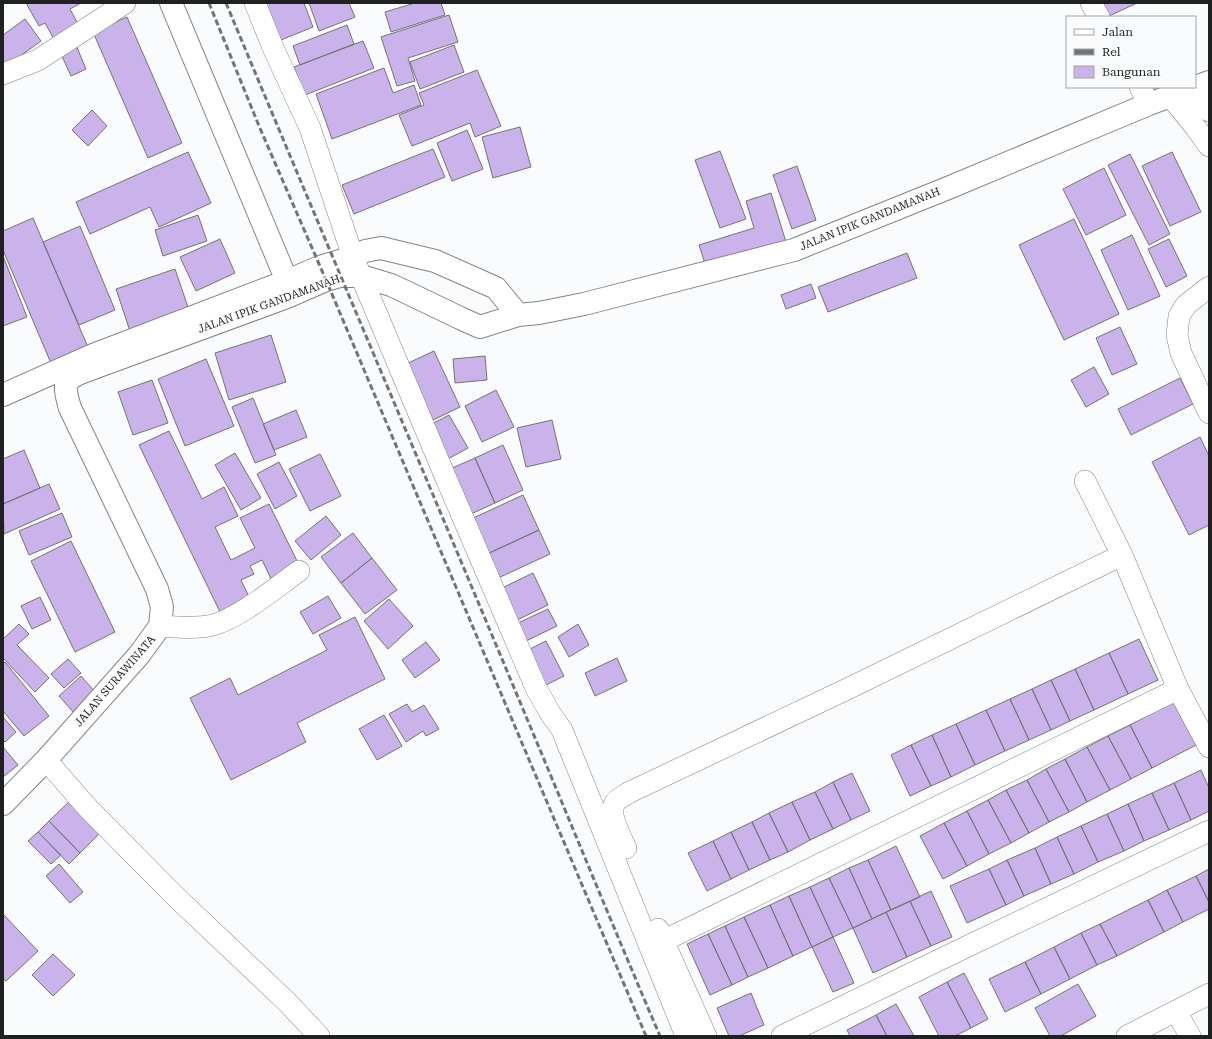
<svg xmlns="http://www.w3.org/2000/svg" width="1212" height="1039" viewBox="0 0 1212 1039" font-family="'Roboto Serif',serif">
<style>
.building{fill:#cab3ea;stroke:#747375}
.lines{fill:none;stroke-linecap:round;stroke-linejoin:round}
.minor-casing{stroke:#838485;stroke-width:22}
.tertiary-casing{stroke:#838485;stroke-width:24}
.secondary-casing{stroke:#838485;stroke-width:24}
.minor{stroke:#fff;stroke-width:21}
.tertiary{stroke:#fff;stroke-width:22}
.secondary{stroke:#fff;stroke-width:22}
.rail{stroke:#737475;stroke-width:3;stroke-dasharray:6 3;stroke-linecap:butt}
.labels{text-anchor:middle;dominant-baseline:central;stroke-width:3;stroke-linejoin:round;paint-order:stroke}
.street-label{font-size:11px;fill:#1f2020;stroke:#fafbfd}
</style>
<rect width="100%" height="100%" fill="#fafbfd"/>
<path class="building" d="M26,3H81L70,9L80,28L55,41L45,23L39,26Z
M260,3H304L313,27L276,42Z
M309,3H349L355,17L319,31Z
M415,3H441L445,15L391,32L385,12Z
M1103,3H1137L1109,16Z
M449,15L458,42L408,58L415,81L397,86L381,37Z
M127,17L182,143L148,158L93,32Z
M25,19L41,41L5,67L3,64V35Z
M347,25L354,44L300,65L293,46Z
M363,41L374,68L305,95L294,67Z
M76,45L86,69L71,76L60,52Z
M454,45L464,72L420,89L410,62Z
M384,68L393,93L414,85L421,105L332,139L316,94Z
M477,70L501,126L475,137L470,123L412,146L399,115L424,105L419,93Z
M1144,87H1167L1148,96Z
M92,110L107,126L88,146L72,130Z
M520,127L531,167L493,178L482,137Z
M467,130L483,169L452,181L437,143Z
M433,149L445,177L354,214L342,185Z
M720,151L746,219L720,228L695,160Z
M188,152L211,203L159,227L150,207L90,234L76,202Z
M1172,152L1201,212L1170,226L1142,166Z
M1130,154L1170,234L1149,245L1108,165Z
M797,166L816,220L792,229L773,175Z
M1104,168L1126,215L1086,235L1063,189Z
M771,193L786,242L706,267L699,245L754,228L746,201Z
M198,215L207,241L163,256L155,230Z
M33,218L90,352L53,368L3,250V231Z
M1074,219L1119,314L1064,340L1019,245Z
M80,226L115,310L79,325L43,242Z
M1132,235L1160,296L1128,310L1101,250Z
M220,239L235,273L196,291L180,257Z
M1169,239L1187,276L1166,287L1148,249Z
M907,253L917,278L828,312L818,287Z
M3,256L27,317L3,326Z
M175,269L190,313L131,334L116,289Z
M811,284L816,298L786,309L781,295Z
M1120,327L1137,364L1112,375L1096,338Z
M271,335L286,382L229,400L215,353Z
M434,351L460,407L433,420L406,364Z
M485,356L487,380L455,383L453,359Z
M206,359L234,426L185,446L158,379Z
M1094,367L1109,394L1086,407L1071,380Z
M1180,378L1193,404L1131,435L1118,409Z
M152,380L168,423L133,435L118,392Z
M496,390L514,427L482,442L465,406Z
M253,398L276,455L255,463L232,407Z
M296,410L307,437L274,450L263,424Z
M449,415L468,448L446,460L428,426Z
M552,420L561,459L526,467L517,428Z
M169,431L202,499L224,487L238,516L215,527L231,560L255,548L240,518L269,504L301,569L273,583L262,560L250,566L254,574L241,580L251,601L222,616L139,445Z
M1200,437L1209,456V525L1189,535L1152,462Z
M503,445L523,490L495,503L475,458Z
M24,450L40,488L3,504V459Z
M235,453L261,498L241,510L215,465Z
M320,454L341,496L310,511L289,469Z
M475,458L495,503L471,514L450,469Z
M279,462L297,496L275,509L257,474Z
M49,484L60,509L4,534L3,504Z
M523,495L539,530L485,555L469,520Z
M62,513L72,537L29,555L19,531Z
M326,516L341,535L311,560L295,541Z
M539,530L550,554L496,579L485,555Z
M353,533L372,558L341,583L321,557Z
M71,541L115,632L75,652L31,561Z
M372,558L397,590L365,614L341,583Z
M533,573L548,605L513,622L498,590Z
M328,596L341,618L313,634L300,612Z
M40,597L51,620L32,629L21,606Z
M389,599L413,626L388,649L364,621Z
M548,609L557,626L526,641L518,623Z
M355,617L385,679L297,723L306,742L231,780L190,698L230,678L238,695L327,650L319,635Z
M19,624L29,634L17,645L49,678L35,692L3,658V639Z
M578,624L589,645L569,657L558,637Z
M1139,639L1158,680L1128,694L1109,653Z
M546,641L564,676L542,687L524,652Z
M426,642L440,660L415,678L402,660Z
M1109,653L1128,694L1094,710L1075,669Z
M617,658L627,681L595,696L585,673Z
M68,659L81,673L64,688L51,674Z
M5,662L49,716L24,736L3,711V664Z
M1075,669L1094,710L1070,721L1051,680Z
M81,676L96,693L74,713L59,696Z
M1051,680L1070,721L1051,730L1032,689Z
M1032,689L1051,730L1029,740L1010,699Z
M1010,699L1029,740L1005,751L986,710Z
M1173,702L1196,745L1152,768L1130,725Z
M407,704L412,712L424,705L439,729L426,736L423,731L406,742L389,714Z
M986,710L1005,751L975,765L956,724Z
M384,715L402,746L377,760L359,729Z
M3,717L16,732L5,742L3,740Z
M956,724L975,765L951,777L932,735Z
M1130,725L1152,768L1131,779L1108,736Z
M932,735L951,777L931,786L911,745Z
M1108,736L1131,779L1110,790L1087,747Z
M911,745L931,786L910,796L891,755Z
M3,747L18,765L3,777Z
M1087,747L1110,790L1087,802L1065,759Z
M1065,759L1087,802L1069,812L1046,769Z
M1046,769L1069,812L1049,822L1027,780Z
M1201,770L1209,788V811L1191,820L1174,783Z
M852,773L870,811L851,820L833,782Z
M1027,780L1049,822L1029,833L1006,790Z
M833,782L851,820L833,829L815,792Z
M1174,783L1191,820L1169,830L1152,793Z
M1006,790L1029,833L1011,843L988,800Z
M815,792L833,829L810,840L792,802Z
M1152,793L1169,830L1144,841L1128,804Z
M73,798L103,830L80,853L49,821Z
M988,800L1011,843L989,854L967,811Z
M792,802L810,840L788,852L769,813Z
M1128,804L1144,841L1124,851L1107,814Z
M967,811L989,854L967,866L944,823Z
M769,813L788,852L770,860L752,822Z
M1107,814L1124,851L1098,862L1081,826Z
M49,821L80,853L69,864L38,832Z
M752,822L770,860L749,870L731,832Z
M944,823L967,866L943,879L920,836Z
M1081,826L1098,862L1074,874L1057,837Z
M38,832L61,855L51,864L28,841Z
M731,832L749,870L731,879L713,841Z
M1057,837L1074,874L1051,884L1035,848Z
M713,841L731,879L707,891L688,853Z
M896,846L920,897L891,910L868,860Z
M1035,848L1051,884L1024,896L1007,860Z
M868,860L891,910L872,919L849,868Z
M1007,860L1024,896L1006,905L989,869Z
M59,864L83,892L70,903L46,876Z
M849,868L872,919L853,928L829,878Z
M989,869L1006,905L967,923L950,886Z
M1209,869V902L1196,876Z
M1196,876L1209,902V909L1183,922L1167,890Z
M829,878L853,928L833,937L810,887Z
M810,887L833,937L812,947L789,896Z
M1167,890L1183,922L1164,932L1148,900Z
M931,891L952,937L931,946L910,901Z
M789,896L812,947L793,956L770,905Z
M1148,900L1164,932L1117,956L1100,924Z
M910,901L931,946L907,957L886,912Z
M770,905L793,956L768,968L744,917Z
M886,912L907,957L873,973L853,928Z
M3,914L38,951L6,981L3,979Z
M744,917L768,968L748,977L725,926Z
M1100,924L1117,956L1097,965L1081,933Z
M725,926L748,977L732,985L708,934Z
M1081,933L1097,965L1070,979L1054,947Z
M708,934L732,985L710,995L687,944Z
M833,937L854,983L833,992L812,947Z
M1054,947L1070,979L1041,994L1025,962Z
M53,954L75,975L53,996L32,975Z
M1025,962L1041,994L1005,1012L989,979Z
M964,973L988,1019L971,1028L947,982Z
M947,982L971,1028L955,1036H939L919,997Z
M1078,984L1096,1016L1061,1036H1050L1035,1008Z
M751,993L764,1025L739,1036H729L717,1008Z
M896,1004L914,1036H887L876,1015Z
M876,1015L887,1036H850L847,1030Z"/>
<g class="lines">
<g class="minor-casing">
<path id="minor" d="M255,3L274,50L310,128L353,257L445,476L536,688L550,713L562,730L686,1036
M1091,3L1099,17
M3,74L38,60L101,19L125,3
M1140,87L1149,104
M1191,89L1209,111
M1170,96L1196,128L1209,146
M1209,287L1186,305L1179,316L1177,335L1181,353L1209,413
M1085,481L1122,555L1178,689L1209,747
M160,626C177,627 196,629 213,625C241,617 275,588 299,571
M46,760L87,807L175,896L287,1002L319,1036
M626,848C621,837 608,813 615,803C617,799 624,796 628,793L841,692L1122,555
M658,929L706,1036
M663,941L1178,689
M1176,1011L1190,1036
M782,1036L966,947L1209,831
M1127,1036L1209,994"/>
</g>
<g class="tertiary-casing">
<path id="tertiary" d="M518,315L539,313L584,304L794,250L948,188L1149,104L1209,82"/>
</g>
<g class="secondary-casing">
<path id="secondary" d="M171,3L287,281
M3,395L93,355L287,281L320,267L353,257L365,251L381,248L435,261L496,288L518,315L480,327L460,318L408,293L391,285L361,276H340L326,280L287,297L99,366C90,370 68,375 66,385C65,392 68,401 70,408L157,589L162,607L160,626L139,655L46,760L3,804"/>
</g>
<use href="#minor" class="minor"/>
<use href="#tertiary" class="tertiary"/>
<use href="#secondary" class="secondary"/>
<path class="rail" d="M209,3L259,126L326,280L646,1036
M226,3C325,240 426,477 525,714C570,821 614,929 660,1036"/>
</g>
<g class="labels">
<g class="street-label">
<text transform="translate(870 219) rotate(-22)">JALAN IPIK GANDAMANAH</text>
<text transform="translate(269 304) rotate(-20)">JALAN IPIK GANDAMANAH</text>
<text transform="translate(115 681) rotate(-49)">JALAN SURAWINATA</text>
</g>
</g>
<rect width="1212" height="1039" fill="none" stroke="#1f2020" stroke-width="8"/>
<rect x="1066" y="16" width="130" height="72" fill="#fafbfd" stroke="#a2a3a5"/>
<rect x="1074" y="29" width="20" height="6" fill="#ffffff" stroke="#a2a3a5"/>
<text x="1102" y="36" font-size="12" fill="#1f2020">Jalan</text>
<rect x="1074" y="49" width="20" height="6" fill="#737475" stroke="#a2a3a5"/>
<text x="1102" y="56" font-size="12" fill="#1f2020">Rel</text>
<rect x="1074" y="66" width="20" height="12" fill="#cab3ea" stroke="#a2a3a5"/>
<text x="1102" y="76" font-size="12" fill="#1f2020">Bangunan</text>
</svg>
